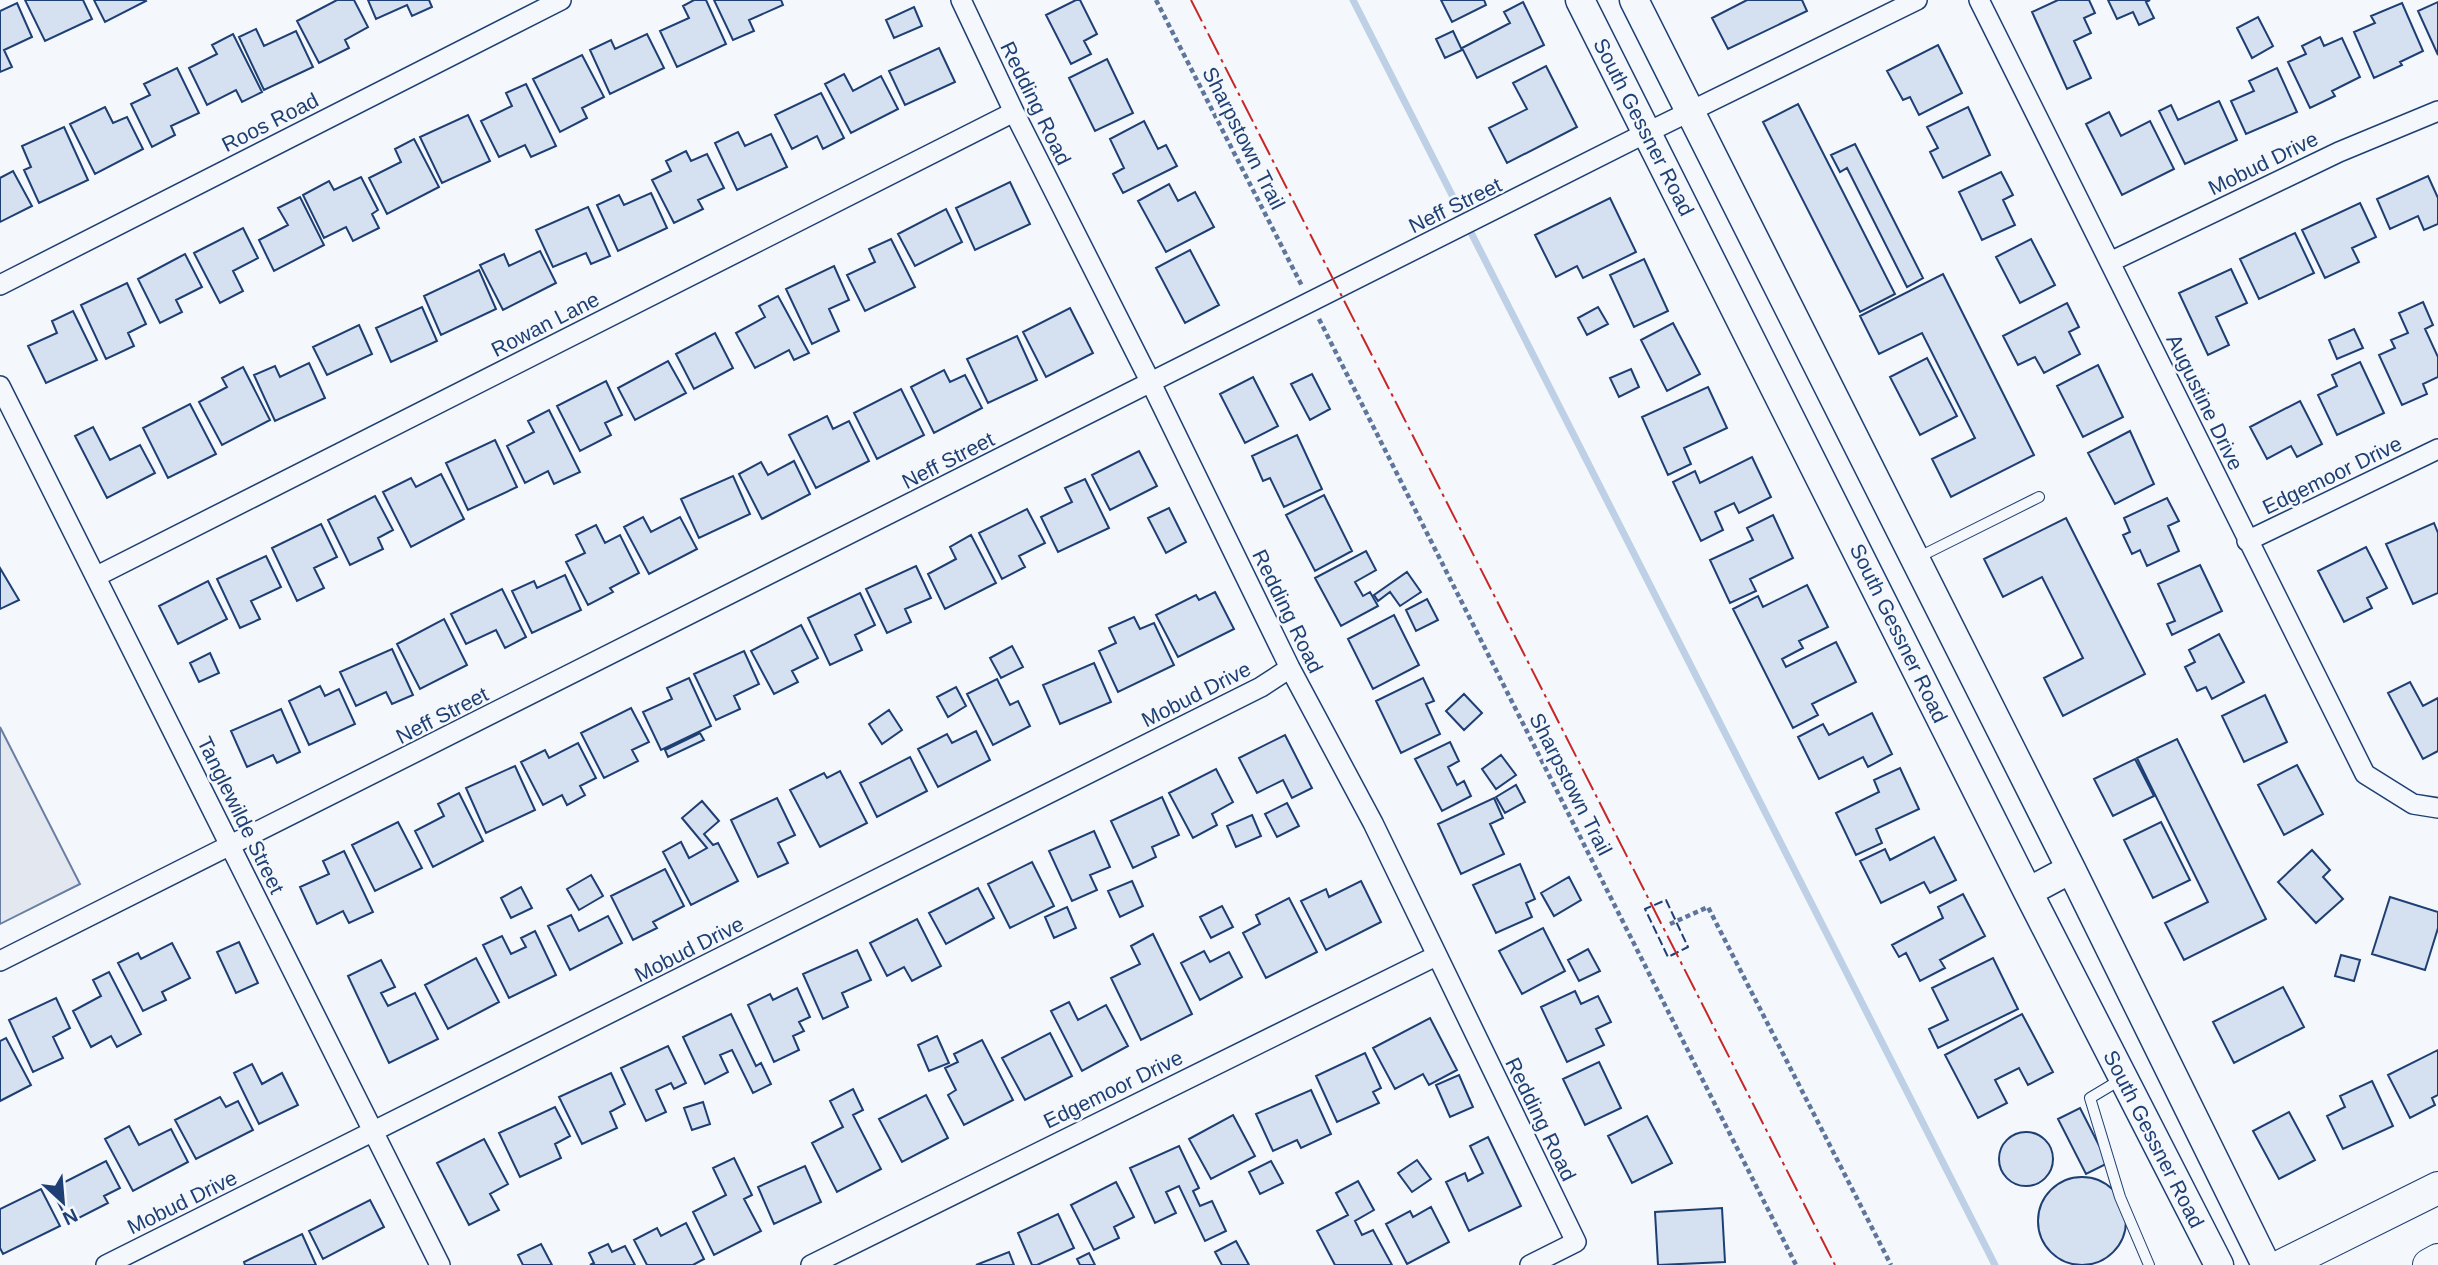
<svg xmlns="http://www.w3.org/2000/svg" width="2438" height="1265" viewBox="0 0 2438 1265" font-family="Helvetica,sans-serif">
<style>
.parking{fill:#e3e8f0;stroke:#687fa3;stroke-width:2}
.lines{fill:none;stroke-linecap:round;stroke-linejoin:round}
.stream{stroke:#bed0e5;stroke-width:7}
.building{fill:#d5e0f0;stroke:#1d3f73;stroke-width:2}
.service-casing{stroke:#1d3f73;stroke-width:12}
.minor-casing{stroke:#1d3f73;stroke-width:22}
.secondary-casing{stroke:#1d3f73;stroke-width:31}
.primary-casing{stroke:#1d3f73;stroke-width:34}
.path{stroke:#5e769c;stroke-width:4.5;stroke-dasharray:5 3.5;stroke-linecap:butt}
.service{stroke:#f4f7fb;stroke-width:10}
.minor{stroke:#f4f7fb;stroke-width:19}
.secondary{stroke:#f4f7fb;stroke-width:28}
.primary{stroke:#f4f7fb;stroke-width:32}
.fence{stroke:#1d3f73;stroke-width:2;stroke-dasharray:9 3.5;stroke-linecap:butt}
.power{stroke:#c62828;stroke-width:2;stroke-dasharray:24 5 3.5 5;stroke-linecap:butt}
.labels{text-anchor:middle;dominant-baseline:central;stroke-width:5;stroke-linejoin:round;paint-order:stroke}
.street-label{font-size:21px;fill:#1d3f73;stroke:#f4f7fb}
</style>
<rect width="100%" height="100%" fill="#f4f7fb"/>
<path class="parking" d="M0,727L80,884L0,924Z"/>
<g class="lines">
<path class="stream" d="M1353,0L1995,1265"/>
</g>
<path class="building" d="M25,0H83L92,19L45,41Z
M94,0H145L146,1L105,22Z
M337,0H354L368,27L345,40L349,48L319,63L297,21Z
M368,0H429L432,7L412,16L407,5L376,19Z
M694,0H706L726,44L677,67L660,31L689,18L683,6Z
M714,0H781L783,5L749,20L754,31L733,40Z
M1076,0H1080L1097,34L1084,41L1091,54L1071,64L1046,15Z
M1441,0H1484L1486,5L1452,22Z
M1747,0H1802L1807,11L1728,49L1712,18Z
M2058,0H2089L2095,13L2084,18L2091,33L2074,41L2091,78L2067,89L2032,12Z
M2108,0H2150L2146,2L2154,18L2139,25L2133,12L2117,19Z
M1523,2L1544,45L1477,78L1462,48L1510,23L1504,12Z
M2438,2V55L2418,11Z
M17,3L32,37L4,50L12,67L0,72V11Z
M2402,3L2423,51L2400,62L2402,65L2374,78L2354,32L2375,23L2371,16Z
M914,7L922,26L894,38L886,20Z
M2258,17L2273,46L2252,58L2237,28Z
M256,29L264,46L296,31L313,67L264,90L239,37Z
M1453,31L1462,50L1445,58L1436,39Z
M233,34L262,92L242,102L236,90L207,105L189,68L217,54L212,45Z
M647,34L664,68L610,94L590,50L611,40L615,49Z
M2320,37L2324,46L2342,38L2360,77L2332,91L2335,96L2310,108L2288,62L2306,54L2302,46Z
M1938,45L1962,93L1919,115L1910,97L1903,100L1887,71Z
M939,48L955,82L905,105L889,71Z
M582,55L604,97L582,108L587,118L560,132L533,79Z
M1107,59L1133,113L1095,131L1069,78Z
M1546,66L1577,127L1507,163L1489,128L1527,109L1513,83Z
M177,68L199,113L171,126L175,135L152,147L131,104L150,95L144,84Z
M2277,68L2297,112L2246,134L2231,101L2254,91L2249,81Z
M844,74L853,91L881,76L898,109L851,133L825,84Z
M526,84L556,146L531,157L525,145L499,157L481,121L512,106L506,93Z
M821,93L844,138L823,149L817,136L792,149L775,115Z
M2219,101L2237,140L2185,164L2159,111L2171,105L2178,120Z
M1798,104L1895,294L1860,312L1763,122Z
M105,107L113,123L127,117L143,149L95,174L70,124Z
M1968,107L1990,155L1943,178L1930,152L1938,148L1927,127Z
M2109,112L2121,136L2150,121L2174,169L2122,195L2086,124Z
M468,115L490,161L442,183L420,137Z
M1144,121L1158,149L1166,145L1177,166L1123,193L1113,174L1124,168L1110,139Z
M64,127L88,180L39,203L24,170L31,167L22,146Z
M738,132L745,146L771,134L787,167L737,190L715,143Z
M414,139L439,187L387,214L369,178L401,162L395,149Z
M1855,144L1923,278L1907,287L1847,168L1840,172L1831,155Z
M686,151L691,161L707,154L724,188L698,200L703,209L674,223L652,180L671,171L666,161Z
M13,171L32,206L0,222V178Z
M2001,172L2013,195L2003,200L2015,225L1982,240L1959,192Z
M2428,176L2438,198V224L2424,230L2418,216L2390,229L2377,199Z
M361,177L378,210L372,214L379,228L353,241L346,227L324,238L303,195L329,181L334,190Z
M1010,182L1030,224L975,250L956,208Z
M1169,184L1178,201L1195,192L1214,227L1166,252L1138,201Z
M651,193L667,228L618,251L597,205L619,195L624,205Z
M300,197L324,245L274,271L259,240L288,225L278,208Z
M1610,198L1636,252L1583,278L1577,266L1556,277L1535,235Z
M2360,203L2376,237L2352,248L2359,262L2325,278L2302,230Z
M588,207L610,256L591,264L586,253L553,267L536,230Z
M946,209L962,242L915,266L898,234Z
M243,228L258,258L233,271L243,291L220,303L194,253Z
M2295,233L2314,273L2259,299L2240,259Z
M891,239L915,287L865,311L847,275L875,262L869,249Z
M2031,239L2055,285L2020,303L1996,257Z
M1190,250L1219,305L1185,323L1156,268Z
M540,251L556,283L503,310L480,265L504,254L509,266Z
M185,254L202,287L176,300L182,312L160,323L138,279Z
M1644,259L1668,311L1634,327L1610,275Z
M834,266L849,300L829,309L839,331L812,344L786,289Z
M2231,269L2247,303L2216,317L2229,345L2208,355L2179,293Z
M479,270L496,309L441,335L424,296Z
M1943,274L2034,455L1951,497L1932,459L1975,438L1922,333L1879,354L1860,316Z
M127,283L146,324L128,333L134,346L106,359L81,305Z
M778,296L809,353L794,360L789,350L755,368L736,333L765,317L759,306Z
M2423,302L2433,325L2425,329L2438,357V377L2423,384L2427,394L2402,405L2379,355L2395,348L2391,340L2408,333L2399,313Z
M2067,303L2079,327L2069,332L2080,354L2044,373L2035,357L2018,365L2003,336Z
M422,307L437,341L391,362L376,328Z
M1598,307L1608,324L1587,335L1578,318Z
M1070,308L1093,353L1046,377L1023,332Z
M73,311L97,360L46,383L28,346L57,333L52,321Z
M1673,323L1700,374L1667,391L1641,340Z
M359,325L372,354L327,375L313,347Z
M2354,329L2363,348L2337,359L2329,340Z
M715,333L733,368L694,389L676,354Z
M1017,336L1037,380L988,403L967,359Z
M1927,358L1957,416L1920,435L1890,377Z
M668,361L686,393L635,420L618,388Z
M2360,362L2384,413L2337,435L2318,395L2337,386L2332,375Z
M309,363L325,398L275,421L254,375L275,366L280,377Z
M2098,365L2123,417L2083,437L2057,386Z
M243,367L270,420L222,445L199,402L227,387L222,378Z
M1631,369L1639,387L1619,397L1610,378Z
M944,370L950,382L965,375L982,408L934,433L911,387Z
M1312,374L1330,409L1310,420L1291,384Z
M1253,377L1278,426L1245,443L1220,394Z
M606,381L622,415L605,423L611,435L580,451L557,406Z
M1708,387L1727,428L1684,448L1691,464L1668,475L1642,417Z
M901,389L924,435L877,459L854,413Z
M2300,401L2322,444L2297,457L2291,446L2267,459L2250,427Z
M190,404L216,454L168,478L143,428Z
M549,410L580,472L554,484L548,471L525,483L507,446L534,432L528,421Z
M827,416L833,429L849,421L869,461L816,488L789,435Z
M93,427L110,460L140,445L155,473L107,498L75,436Z
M2130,431L2154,484L2115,504L2088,453Z
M1297,435L1322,489L1284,507L1270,478L1263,481L1252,456Z
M495,440L517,487L468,510L446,463Z
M1139,451L1157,486L1110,510L1092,475Z
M1752,457L1771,497L1739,513L1734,503L1715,512L1723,530L1701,541L1673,482L1695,471L1700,483Z
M794,461L810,494L762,519L739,474L761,462L768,475Z
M441,474L464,519L411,547L383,492L411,478L416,487Z
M733,476L750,514L699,538L681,499Z
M1085,479L1109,528L1058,552L1041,517L1072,502L1065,488Z
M1324,495L1352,551L1315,571L1286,515Z
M375,496L393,530L378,538L383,549L350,565L328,520Z
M2167,498L2179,521L2168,526L2179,551L2147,566L2140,550L2132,554L2123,535L2130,532L2124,518Z
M1169,508L1186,542L1166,553L1148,518Z
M1027,509L1045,543L1019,556L1025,567L1002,579L979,533Z
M1773,515L1793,558L1750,579L1756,591L1730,603L1710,560L1753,540L1747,528Z
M643,517L651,532L680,517L697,549L649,574L624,527Z
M2066,518L2145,674L2063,716L2044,678L2083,658L2042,577L2003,597L1984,559Z
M2434,523L2438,533V593L2413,604L2386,544Z
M321,524L337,557L314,568L324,588L297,601L272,548Z
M596,525L605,543L620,535L639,573L610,588L613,592L588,605L566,562L585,553L576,535Z
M971,535L996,583L945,609L928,574L956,559L950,547Z
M2366,547L2387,588L2367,598L2372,608L2344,622L2318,571Z
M1366,551L1376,570L1355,582L1363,596L1370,592L1378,606L1341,626L1315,578Z
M266,556L281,587L251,601L260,619L240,628L217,579Z
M2200,565L2222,611L2172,635L2167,624L2175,621L2158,584Z
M916,566L931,598L905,609L911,622L887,633L866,589Z
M0,568L19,600L0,609Z
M1407,572L1421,592L1400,606L1390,592L1378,601L1374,595Z
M565,575L581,610L532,633L512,591L534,581L537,588Z
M208,581L227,619L178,644L159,606Z
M1807,585L1828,627L1799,641L1803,648L1782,659L1786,667L1836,642L1856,682L1812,704L1818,715L1793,728L1733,609L1758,596L1763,607Z
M502,589L526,637L505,648L496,630L466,644L451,614Z
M1215,592L1234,629L1178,657L1156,615L1196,595L1199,600Z
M860,593L875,625L855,635L862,650L830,665L808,618Z
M1427,599L1438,620L1416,631L1406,610Z
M1394,615L1419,665L1373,689L1348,639Z
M1134,617L1140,629L1154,623L1174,665L1118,692L1099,651L1116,643L1109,628Z
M444,619L467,665L420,689L397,644Z
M801,625L818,658L792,671L798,682L774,694L751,651Z
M2219,634L2244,682L2212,699L2206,687L2197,691L2185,667L2195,662L2189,650Z
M1012,646L1023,667L1001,678L990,658Z
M392,649L413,695L392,704L386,692L356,706L340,672Z
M744,651L759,684L734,696L740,709L716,720L694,674Z
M210,653L219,673L199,682L190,663Z
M1094,663L1111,702L1060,724L1043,685Z
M689,678L711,726L661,750L643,712L672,699L667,688Z
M1423,678L1434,701L1426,704L1440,734L1401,753L1376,701Z
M997,679L1010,705L1018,701L1030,726L993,745L967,694Z
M2410,682L2423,706L2438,698V751L2423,759L2388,693Z
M320,686L325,696L339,689L355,724L309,745L289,701Z
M956,687L966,706L948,717L937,697Z
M1464,694L1482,713L1464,730L1446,711Z
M2265,695L2287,742L2244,762L2222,716Z
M631,708L649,742L632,750L638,761L604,778L581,733Z
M281,709L300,752L277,763L273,755L247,767L231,731Z
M889,710L902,730L882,744L869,724Z
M1872,713L1892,754L1868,767L1863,757L1819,779L1798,737L1823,724L1829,735Z
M976,731L990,760L938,787L918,749L947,734L952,743Z
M700,733L704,740L668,757L665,750Z
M1285,735L1312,788L1292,798L1283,780L1257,793L1239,758Z
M2177,739L2266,919L2184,960L2165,923L2208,902L2137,758Z
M1450,742L1459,761L1448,767L1457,785L1464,781L1471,796L1442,811L1415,759Z
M578,743L596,778L580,786L585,795L567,805L562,795L543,805L521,762L545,750L549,758Z
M1501,755L1516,775L1496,789L1482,769Z
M910,757L927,791L877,817L860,783Z
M2135,759L2154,796L2113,816L2094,779Z
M2297,765L2323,814L2284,835L2258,785Z
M515,766L535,810L486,833L466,788Z
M1900,768L1919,809L1876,829L1882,843L1856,855L1836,813L1879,792L1874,780Z
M1216,769L1233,802L1212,814L1217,825L1193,838L1169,793Z
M840,771L867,823L820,847L790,790L824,773L827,778Z
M1516,785L1525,802L1505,813L1496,797Z
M459,793L483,841L433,867L415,831L444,816L438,804Z
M1162,797L1179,835L1152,847L1156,857L1133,868L1111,821Z
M777,798L795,835L778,843L788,863L758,877L731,820Z
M1494,798L1503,818L1490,824L1504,854L1461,874L1438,824Z
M702,801L719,821L704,834L713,845L718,843L738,881L691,905L663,852L681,842L689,858L707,848L682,818Z
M1287,803L1299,826L1277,837L1265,814Z
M1252,815L1261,836L1236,847L1227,826Z
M398,822L422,868L375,891L352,845Z
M2161,822L2190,880L2153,898L2124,840Z
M1094,831L1110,867L1090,875L1097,890L1072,901L1049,851Z
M1934,837L1956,880L1930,893L1924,882L1881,903L1860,861L1885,849L1890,860Z
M2312,850L2330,870L2323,877L2343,899L2316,923L2278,882Z
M344,851L373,912L349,923L343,911L317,924L300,887L329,874L323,861Z
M1032,862L1054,906L1010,928L988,884Z
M1520,864L1535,899L1526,903L1532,917L1496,933L1473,885Z
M665,869L684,906L653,922L657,928L633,940L611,896Z
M591,875L603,896L579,910L567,889Z
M1569,877L1581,900L1554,916L1541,893Z
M1132,881L1143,906L1120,917L1108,891Z
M1361,881L1381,922L1326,950L1301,901L1326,889L1329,897Z
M521,887L532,908L511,918L501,898Z
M978,888L994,918L946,944L929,913Z
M1963,894L1985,936L1940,960L1945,968L1920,981L1906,953L1899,957L1892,945L1943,918L1938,907Z
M2390,897L2438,912V928L2425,970L2372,954Z
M1289,898L1317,952L1266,978L1243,933L1260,924L1256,915Z
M1222,906L1233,927L1211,938L1200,917Z
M1067,907L1076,928L1054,938L1045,917Z
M571,915L579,931L608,916L622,943L570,970L548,926Z
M917,919L941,966L912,981L904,967L887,976L870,943Z
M1543,928L1565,971L1522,994L1499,951Z
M535,931L556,975L509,998L483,945L502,936L511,954L526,947L521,938Z
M1153,934L1192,1014L1141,1040L1111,978L1140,964L1131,946Z
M239,942L258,983L236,993L217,952Z
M172,943L190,978L162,992L166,1000L143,1011L118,963L138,953L141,959Z
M1588,949L1600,971L1579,981L1568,960Z
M857,950L871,980L842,993L848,1007L823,1019L803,974Z
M1204,951L1210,962L1229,952L1242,977L1200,1000L1181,963Z
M2341,955L2360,960L2354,981L2335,976Z
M476,958L499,1002L448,1029L425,985Z
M1993,958L2018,1009L1938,1048L1929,1029L1948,1020L1932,988Z
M381,960L395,987L381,993L388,1006L415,993L438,1039L389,1063L348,976Z
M109,972L141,1034L117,1047L111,1036L91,1047L73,1011L101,996L93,980Z
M2283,987L2304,1027L2234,1063L2213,1022Z
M797,988L810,1017L799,1022L804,1031L793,1036L799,1050L774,1062L748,1005L770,994L773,1000Z
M1575,991L1581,1004L1598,996L1611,1022L1596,1029L1604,1045L1567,1062L1541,1007Z
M56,998L70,1028L53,1037L63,1058L33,1072L9,1020Z
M1069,1002L1078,1020L1106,1005L1128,1046L1082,1071L1051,1011Z
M731,1014L756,1066L761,1063L771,1084L753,1093L732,1050L720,1055L728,1072L705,1084L683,1037Z
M2022,1014L2053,1072L2028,1085L2019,1068L1995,1080L2007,1103L1978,1118L1945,1055Z
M1430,1018L1457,1070L1429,1085L1423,1074L1395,1089L1373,1048Z
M1050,1033L1072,1076L1025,1100L1002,1058Z
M937,1036L949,1063L929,1071L918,1045Z
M6,1038L31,1085L0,1101V1041Z
M982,1040L1013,1100L964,1125L948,1095L956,1090L945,1068L958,1062L954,1054Z
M668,1046L686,1083L674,1089L671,1083L656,1090L666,1112L646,1121L621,1068Z
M2438,1050V1095L2432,1098L2435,1105L2410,1118L2388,1075Z
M1365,1053L1381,1088L1373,1092L1379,1103L1337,1122L1316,1076Z
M1599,1062L1621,1108L1585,1125L1563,1079Z
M252,1064L262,1084L282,1073L298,1105L259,1124L234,1073Z
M611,1073L625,1104L610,1112L617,1128L582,1144L559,1097Z
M1459,1075L1473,1107L1450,1117L1436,1085Z
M2372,1081L2393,1126L2343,1149L2327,1116L2345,1107L2340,1096Z
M853,1089L863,1110L853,1115L881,1169L837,1192L812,1143L843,1127L830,1101Z
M1311,1090L1331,1134L1301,1148L1297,1140L1273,1151L1256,1114Z
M926,1095L948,1138L902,1162L879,1119Z
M220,1097L226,1107L238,1101L253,1130L196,1159L175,1120Z
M703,1102L710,1124L692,1130L684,1108Z
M555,1107L570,1136L555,1144L561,1158L520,1177L499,1133Z
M2080,1108L2108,1163L2086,1174L2058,1119Z
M2289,1112L2315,1160L2279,1179L2253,1131Z
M1233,1115L1255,1156L1211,1179L1189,1139Z
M1647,1116L1672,1163L1632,1183L1608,1136Z
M129,1126L139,1145L171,1129L188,1162L133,1191L105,1139Z
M1999 1159a27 27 0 1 1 54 0a27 27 0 1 1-54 0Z
M1488,1137L1521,1206L1469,1231L1446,1182L1465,1173L1468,1181L1483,1173L1470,1146Z
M484,1139L508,1184L490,1194L499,1210L469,1225L437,1163Z
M1179,1146L1199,1188L1193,1191L1200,1206L1212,1201L1226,1231L1205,1241L1179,1186L1166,1192L1176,1213L1155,1223L1130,1168Z
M734,1158L752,1195L744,1199L761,1231L714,1255L693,1212L726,1195L713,1168Z
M1417,1160L1431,1179L1412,1192L1398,1173Z
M106,1161L120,1188L104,1196L108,1203L69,1223L51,1189Z
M1271,1161L1283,1183L1260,1194L1249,1172Z
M805,1166L821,1202L774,1224L758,1187Z
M2038 1221a44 44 0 1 1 88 0a44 44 0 1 1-88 0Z
M1358,1181L1374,1210L1355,1221L1362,1235L1373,1230L1392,1265H1335L1317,1231L1348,1215L1336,1193Z
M1116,1182L1134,1217L1114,1227L1119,1238L1094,1250L1071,1205Z
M41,1189L60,1226L3,1254L0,1248V1209Z
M370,1200L384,1227L323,1259L309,1231Z
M1431,1207L1449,1242L1407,1264L1386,1224L1410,1211L1413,1217Z
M1722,1208L1725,1262L1658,1265L1655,1212Z
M1058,1214L1074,1248L1037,1265H1032L1018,1233Z
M686,1223L704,1259L693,1265H647L634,1240L657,1228L661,1236Z
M302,1234L316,1265H245L244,1262Z
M1236,1241L1249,1265H1222L1215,1252Z
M541,1244L552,1265H523L518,1255Z
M608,1244L612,1252L625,1246L635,1265H590L594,1263L589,1253Z
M1009,1252L1014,1265H976Z
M1089,1253L1095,1265H1080L1077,1259Z"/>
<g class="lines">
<g class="service-casing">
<path id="service" d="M1917,558L2039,497
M2120,1080L2090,1098L2120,1197L2149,1265"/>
</g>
<g class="minor-casing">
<path id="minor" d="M961,0L1014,112L1151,383L1290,668L1373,823L1576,1242L1530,1265
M1979,0L2365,774L2413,804L2438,808
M2110,262L2339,152L2438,111
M0,285L561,0
M0,386L440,1265
M2247,541L2438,449
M97,576L1014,112
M0,961L1646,133L1917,0
M106,1265L1261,687L1290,668
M811,1265L1436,956"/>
</g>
<g class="secondary-casing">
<path id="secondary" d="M1580,0L2028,892L2219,1265
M1634,0L2071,869L2266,1265
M2028,892L2071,869"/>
</g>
<g class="primary-casing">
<path id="primary" d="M2283,1265L2438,1188
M2429,1265L2438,1260"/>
</g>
<path class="path" d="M1156,0L1302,286
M1319,319L1796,1265
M1670,924L1708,907L1891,1265"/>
<use href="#service" class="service"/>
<use href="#minor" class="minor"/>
<use href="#secondary" class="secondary"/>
<use href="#primary" class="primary"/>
<path class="fence" d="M1666,900L1688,947L1668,957L1645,909Z"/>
<path class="power" d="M1191,0L1835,1265"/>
</g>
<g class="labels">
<g class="street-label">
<text transform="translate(1036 103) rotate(64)">Redding Road</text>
<text transform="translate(270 122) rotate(-27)">Roos Road</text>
<text transform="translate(1644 127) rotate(63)">South Gessner Road</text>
<text transform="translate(1244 138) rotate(63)">Sharpstown Trail</text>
<text transform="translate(2263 163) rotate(-26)">Mobud Drive</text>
<text transform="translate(1455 205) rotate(-26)">Neff Street</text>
<text transform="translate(545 324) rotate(-27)">Rowan Lane</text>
<text transform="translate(2205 402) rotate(64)">Augustine Drive</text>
<text transform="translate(948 460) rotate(-27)">Neff Street</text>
<text transform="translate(2332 475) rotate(-26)">Edgemoor Drive</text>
<text transform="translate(1288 611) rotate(64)">Redding Road</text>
<text transform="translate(1899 633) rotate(64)">South Gessner Road</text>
<text transform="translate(1196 694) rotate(-27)">Mobud Drive</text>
<text transform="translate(442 715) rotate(-27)">Neff Street</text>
<text transform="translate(1571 784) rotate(63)">Sharpstown Trail</text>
<text transform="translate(241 815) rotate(64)">Tanglewilde Street</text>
<text transform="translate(689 949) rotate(-27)">Mobud Drive</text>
<text transform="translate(1113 1089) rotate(-26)">Edgemoor Drive</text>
<text transform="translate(1541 1119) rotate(64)">Redding Road</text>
<text transform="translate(2154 1139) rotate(63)">South Gessner Road</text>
<text transform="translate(182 1202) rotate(-26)">Mobud Drive</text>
</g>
</g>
<g transform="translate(63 1202) rotate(154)" stroke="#f4f7fb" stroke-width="5" paint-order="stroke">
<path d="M0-5L12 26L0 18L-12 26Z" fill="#1d3f73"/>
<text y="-10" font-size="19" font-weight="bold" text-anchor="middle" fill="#1d3f73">N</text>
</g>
</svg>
